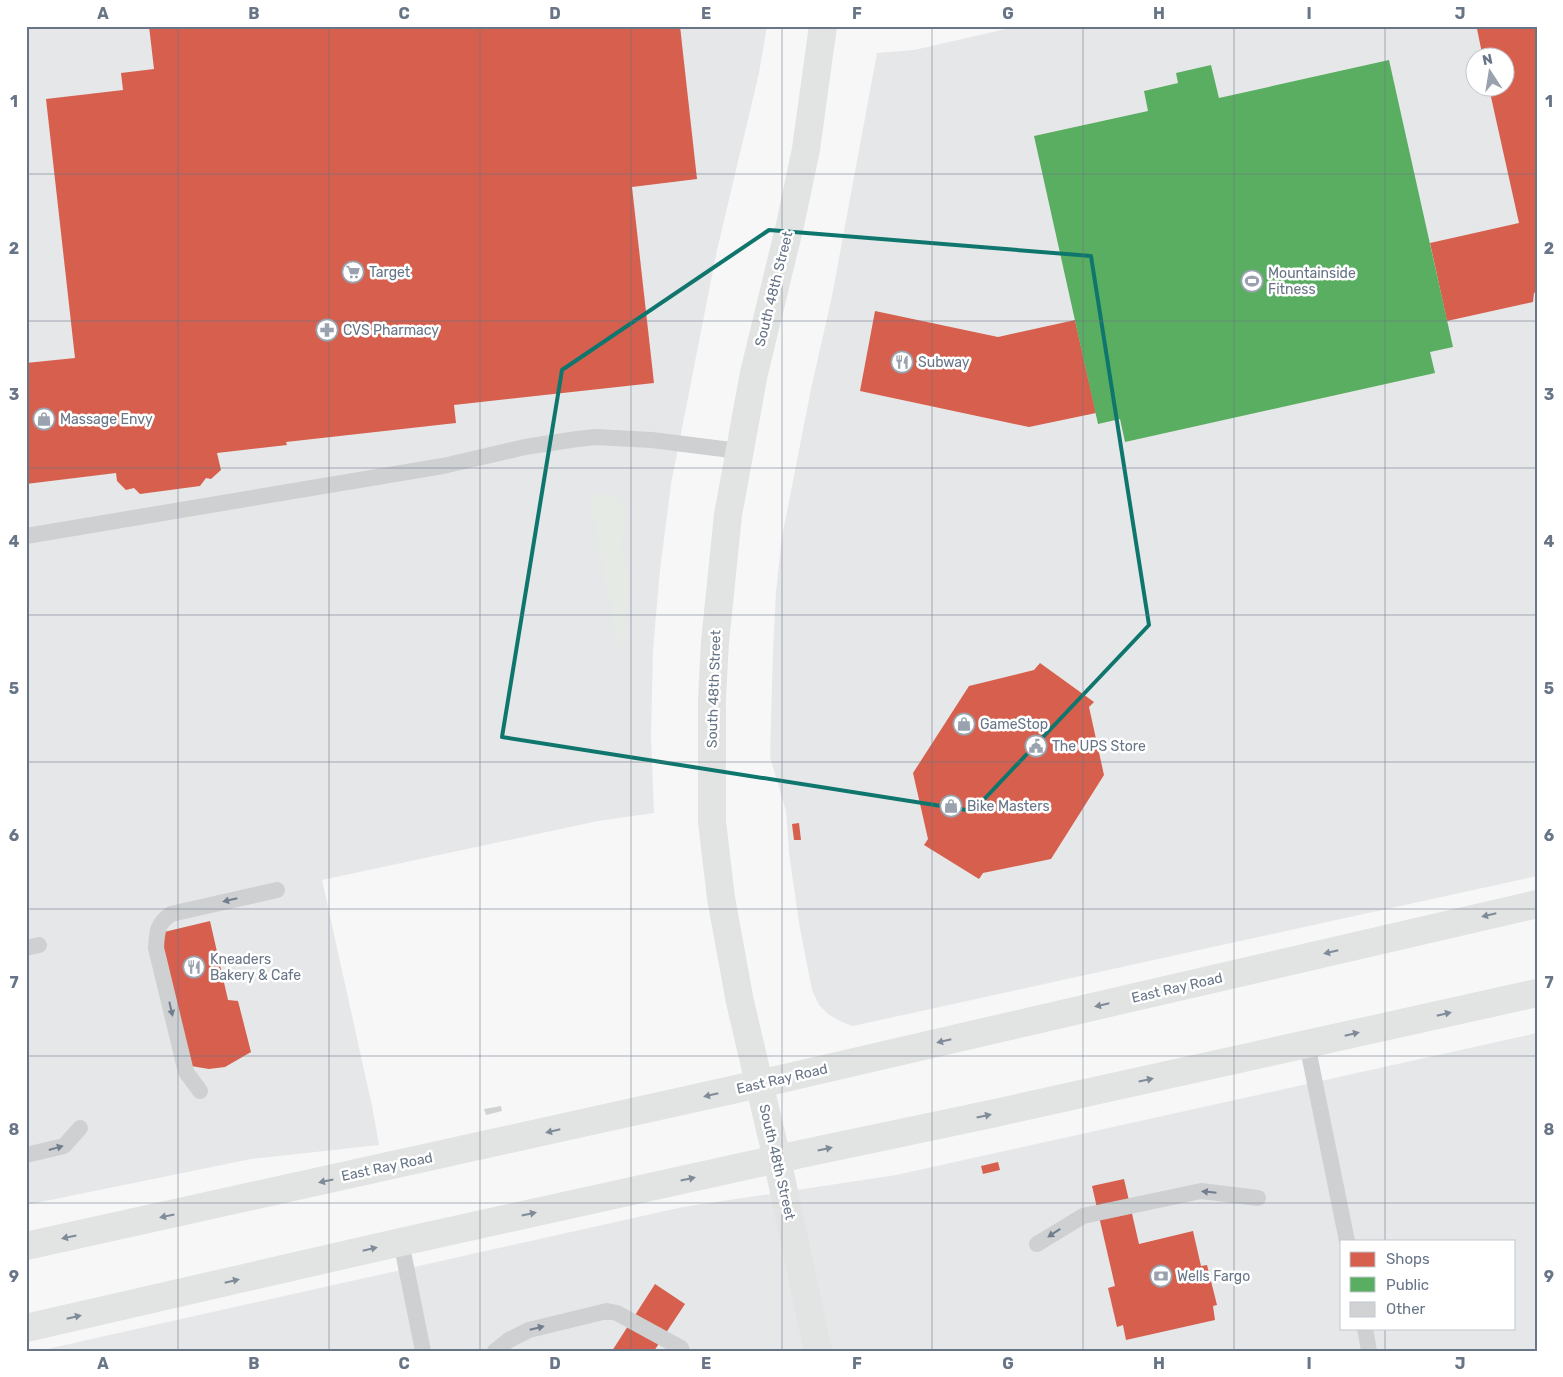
<svg xmlns="http://www.w3.org/2000/svg" width="1563" height="1377" viewBox="0 0 1563 1377" font-family="Rubik,sans-serif">
<style>
.built{fill:#e6e7e8;fill-rule:evenodd}
.green{fill:#e6eae5}
.shops{fill:#d6604d}
.public{fill:#5aae61}
.building{fill:#d1d2d3}
.lines{fill:none;stroke-linecap:round;stroke-linejoin:round}
.service{stroke:#cfd0d2;stroke-width:16}
.secondary{stroke:#e2e3e3;stroke-width:28}
.oneway{fill:#717e8e}
.oneway2{fill:#808b99}
.marked{fill:none;stroke:#0f766e;stroke-width:4;stroke-linejoin:round}
.grid{fill:none;stroke:#677587;stroke-width:1;stroke-opacity:0.55}
.labels{text-anchor:middle;dominant-baseline:central;stroke-width:5;stroke-linejoin:round;paint-order:stroke}
.poi-label{font-size:14px;fill:#677587;stroke:#fff;text-anchor:start}
.street-label{font-size:14px;fill:#677587;stroke:#fff}
.neatline{fill:none;stroke:#677587;stroke-width:2}
.grid-label{font-size:16px;text-anchor:middle;font-weight:bold;fill:#677587}
</style>
<rect width="100%" height="100%" fill="#f7f7f7"/>
<path class="built" d="M26,26H767L759,73L717,250L671,484L660,570L653,650L651,737L654,813L598,821L322,880L372,1106L379,1145L251,1159L26,1205Z
M1019,26H1537V876L853,1026L842,1022L828,1014L819,1005L812,990L799,923L789,853L786,811L770,757L773,649L776,592L782,537L811,389L832,296L877,53L914,50ZM1476,58H1506V88H1476Z
M1537,1033V1351H38L683,1207L896,1175ZM1342,1241H1514V1328H1342Z"/>
<path class="green" d="M600,494L613,495L620,498L624,503L626,510L621,546L630,585L625,613L627,635L624,641L619,646L591,504L595,496Z"/>
<path class="shops" d="M149,26H680L697,179L632,187L654,383L454,405L456,423L286,442L287,445L217,453L221,470L211,479L206,478L200,486L140,494L134,488L126,490L117,481L116,473L26,484V363L75,358L46,99L123,90L121,73L154,69Z
M1487,26H1537V292L1534,293L1533,302L1447,321L1430,243L1519,223L1489,88H1506V58H1483L1477,29Z
M875,311L998,337L1075,320L1096,413L1029,427L860,391Z
M1040,663L1094,702L1089,707L1104,775L1051,859L983,873L979,879L924,845L928,839L913,773L969,686L1034,670Z
M799,823L801,840H794L792,824Z
M210,921L228,1000L238,1001L251,1052L225,1067L209,1069L191,1066L160,933Z
M998,1162L1000,1170L983,1174L981,1166Z
M1124,1179L1139,1244L1193,1231L1201,1266L1207,1265L1217,1305L1213,1306L1215,1320L1126,1340L1123,1325L1117,1327L1108,1288L1115,1286L1092,1186Z
M655,1284L685,1304L654,1351H612Z"/>
<path class="public" d="M1389,60L1453,347L1430,352L1435,373L1125,442L1120,419L1098,424L1034,136L1148,111L1144,91L1178,83L1176,73L1211,65L1219,98Z"/>
<path class="building" d="M501,1106L502,1111L486,1115L484,1109Z"/>
<g class="lines">
<path class="service" d="M26,536L443,466L525,447L577,439L596,437L652,440L739,451
M26,948L39,945
M1307,1044L1347,1241
M200,1091L186,1072L156,948C157,931 157,924 171,914L277,890
M26,1155L64,1146L80,1128
M401,1242L423,1351
M1037,1244L1083,1216L1201,1191L1258,1198
M1365,1328L1369,1351
M495,1351L509,1340L529,1330L607,1311L617,1313L681,1348L682,1351"/>
<path class="secondary" d="M26,1246L759,1084L1537,904
M26,1328L401,1242L777,1159L991,1114L1537,993
M818,1351L777,1159L740,1002L721,898L712,822V698L715,642L728,515L754,373L790,225L806,149L823,26"/>
</g>
<defs><path id="oneway-solid" d="M-6-.8H1V-3.2L6.5 0L1 3.2V.8H-6Z" transform="scale(1.25)"/></defs>
<g class="oneway">
<use href="#oneway-solid" transform="translate(230 900) rotate(167)"/>
<use href="#oneway-solid" transform="translate(171 1009) rotate(77)"/>
<use href="#oneway-solid" transform="translate(56 1148) rotate(-16)"/>
<use href="#oneway-solid" transform="translate(1209 1192) rotate(-174)"/>
<use href="#oneway-solid" transform="translate(1054 1233) rotate(147)"/>
<use href="#oneway-solid" transform="translate(537 1328) rotate(-14)"/>
</g>
<g class="oneway2">
<use href="#oneway-solid" transform="translate(1489 915) rotate(167)"/>
<use href="#oneway-solid" transform="translate(1331 952) rotate(167)"/>
<use href="#oneway-solid" transform="translate(1102 1005) rotate(167)"/>
<use href="#oneway-solid" transform="translate(1444 1014) rotate(-13)"/>
<use href="#oneway-solid" transform="translate(1352 1034) rotate(-13)"/>
<use href="#oneway-solid" transform="translate(944 1041) rotate(167)"/>
<use href="#oneway-solid" transform="translate(1146 1080) rotate(-12)"/>
<use href="#oneway-solid" transform="translate(711 1095) rotate(167)"/>
<use href="#oneway-solid" transform="translate(984 1116) rotate(-12)"/>
<use href="#oneway-solid" transform="translate(553 1131) rotate(167)"/>
<use href="#oneway-solid" transform="translate(825 1149) rotate(-12)"/>
<use href="#oneway-solid" transform="translate(688 1179) rotate(-12)"/>
<use href="#oneway-solid" transform="translate(326 1181) rotate(168)"/>
<use href="#oneway-solid" transform="translate(529 1214) rotate(-12)"/>
<use href="#oneway-solid" transform="translate(167 1216) rotate(168)"/>
<use href="#oneway-solid" transform="translate(69 1237) rotate(168)"/>
<use href="#oneway-solid" transform="translate(370 1249) rotate(-13)"/>
<use href="#oneway-solid" transform="translate(232 1281) rotate(-13)"/>
<use href="#oneway-solid" transform="translate(74 1317) rotate(-13)"/>
</g>
<path class="marked" d="M769,230L1091,256L1149,625L973,811L502,737L562,370Z"/>
<path class="grid" d="M178,26V1351M329,26V1351M480,26V1351M631,26V1351M782,26V1351M932,26V1351M1083,26V1351M1234,26V1351M1385,26V1241M26,174H1537M26,321H1537M26,468H1537M26,615H1537M26,762H1537M26,909H1537M26,1056H1537M26,1203H1537M1385,1328V1351"/>
<defs>
<g id="supermarket-ring" transform="scale(1.125)"><circle r="9.5" fill="#fff" stroke="#99a2ae" stroke-width="1.5"/><path d="M-6-5.5h2.5l.6 2H6L4.5 2H-2.5L-4.4-4H-6ZM-1.5 3.2a1.3 1.3 0 1 0 .1 0ZM3 3.2a1.3 1.3 0 1 0 .1 0Z" fill="#99a2ae"/></g>
<g id="stadium-ring" transform="scale(1.125)"><circle r="9.5" fill="#fff" stroke="#99a2ae" stroke-width="1.5"/><path d="M0-5a6.5 5 0 1 0 0 10a6.5 5 0 1 0 0-10ZM-3.5-1.8h7v3.6h-7Z" fill="#99a2ae"/></g>
<g id="pharmacy-ring" transform="scale(1.125)"><circle r="9.5" fill="#fff" stroke="#99a2ae" stroke-width="1.5"/><path d="M-2-6h4v4h4v4h-4v4h-4v-4h-4v-4h4Z" fill="#99a2ae"/></g>
<g id="restaurant-ring" transform="scale(1.125)"><circle r="9.5" fill="#fff" stroke="#99a2ae" stroke-width="1.5"/><path d="M-5-6h1v4h1v-4h1v4h1v-4h1v5L-1.5 .5V6h-2V.5L-5-1ZM5-6V6H3V1.5H1.5Q1.5-4 5-6Z" fill="#99a2ae"/></g>
<g id="shop-ring" transform="scale(1.125)"><circle r="9.5" fill="#fff" stroke="#99a2ae" stroke-width="1.5"/><path d="M-5-2.5h2.3a2.7 3.5 0 0 1 5.4 0H5L5.5 6h-11ZM-1.5-2.5h3a1.5 2.3 0 0 0-3 0Z" fill="#99a2ae"/></g>
<g id="civic-ring" transform="scale(1.125)"><circle r="9.5" fill="#fff" stroke="#99a2ae" stroke-width="1.5"/><path d="M-.6-6.5H3V-4.5H.6V-3L4-1V1h2V6H-6V1h2V-1L-.6-3ZM-1.2 2.5V6h2.4V2.5Z" fill="#99a2ae"/></g>
<g id="bank-ring" transform="scale(1.125)"><circle r="9.5" fill="#fff" stroke="#99a2ae" stroke-width="1.5"/><path d="M-6-4H6V4H-6ZM0-2.3a2.3 2.3 0 1 0 0 4.6a2.3 2.3 0 1 0 0-4.6Z" fill="#99a2ae"/></g>
</defs>
<g fill-rule="evenodd">
<use href="#supermarket-ring" x="353" y="272"/>
<use href="#stadium-ring" x="1252" y="281"/>
<use href="#pharmacy-ring" x="327" y="330"/>
<use href="#restaurant-ring" x="902" y="362"/>
<use href="#shop-ring" x="44" y="419"/>
<use href="#shop-ring" x="964" y="724"/>
<use href="#civic-ring" x="1036" y="746"/>
<use href="#shop-ring" x="951" y="806"/>
<use href="#restaurant-ring" x="194" y="967"/>
<use href="#bank-ring" x="1161" y="1276"/>
</g>
<g class="labels">
<g class="poi-label">
<text x="369" y="272">Target</text>
<text x="1268" y="273">Mountainside<tspan x="1268" dy="16">Fitness</tspan></text>
<text x="343" y="330">CVS Pharmacy</text>
<text x="918" y="362">Subway</text>
<text x="60" y="419">Massage Envy</text>
<text x="980" y="724">GameStop</text>
<text x="1052" y="746">The UPS Store</text>
<text x="967" y="806">Bike Masters</text>
<text x="210" y="959">Kneaders<tspan x="210" dy="16">Bakery &amp; Cafe</tspan></text>
<text x="1177" y="1276">Wells Fargo</text>
</g>
<g class="street-label">
<text transform="translate(774 289) rotate(-76)">South 48th Street</text>
<text transform="translate(714 689) rotate(-88)">South 48th Street</text>
<text transform="translate(1177 988) rotate(-13)">East Ray Road</text>
<text transform="translate(782 1079) rotate(-13)">East Ray Road</text>
<text transform="translate(777 1162) rotate(77)">South 48th Street</text>
<text transform="translate(387 1167) rotate(-12)">East Ray Road</text>
</g>
</g>
<rect width="1563" height="1377" fill="none" stroke="#ffffff" stroke-width="55"/>
<rect x="1340" y="1240" width="175" height="90" fill="#ffffff" stroke="#c2c8cf"/>
<rect x="1350" y="1252" width="25" height="15" fill="#d6604d" stroke="#c2c8cf"/>
<text x="1386" y="1264" font-size="15" fill="#677587">Shops</text>
<rect x="1350" y="1277" width="25" height="15" fill="#5aae61" stroke="#c2c8cf"/>
<text x="1386" y="1290" font-size="15" fill="#677587">Public</text>
<rect x="1350" y="1302" width="25" height="15" fill="#d1d2d3" stroke="#c2c8cf"/>
<text x="1386" y="1314" font-size="15" fill="#677587">Other</text>
<g transform="translate(1490 72) rotate(348)"><circle r="24" fill="#ffffff" stroke="#c2c8cf"/>
<path d="M0-4L9 19L0 12L-9 19Z" fill="#99a2ae"/>
<text y="-8" font-size="14" font-weight="bold" text-anchor="middle" fill="#677587">N</text>
</g>
<rect x="28" y="28" width="1508" height="1322" class="neatline"/>
<g class="grid-label">
<text x="103" y="19">A</text>
<text x="254" y="19">B</text>
<text x="404" y="19">C</text>
<text x="555" y="19">D</text>
<text x="706" y="19">E</text>
<text x="857" y="19">F</text>
<text x="1008" y="19">G</text>
<text x="1159" y="19">H</text>
<text x="1309" y="19">I</text>
<text x="1460" y="19">J</text>
<text x="14" y="107">1</text>
<text x="1549" y="107">1</text>
<text x="14" y="254">2</text>
<text x="1549" y="254">2</text>
<text x="14" y="400">3</text>
<text x="1549" y="400">3</text>
<text x="14" y="547">4</text>
<text x="1549" y="547">4</text>
<text x="14" y="694">5</text>
<text x="1549" y="694">5</text>
<text x="14" y="841">6</text>
<text x="1549" y="841">6</text>
<text x="14" y="988">7</text>
<text x="1549" y="988">7</text>
<text x="14" y="1135">8</text>
<text x="1549" y="1135">8</text>
<text x="14" y="1282">9</text>
<text x="1549" y="1282">9</text>
<text x="103" y="1369">A</text>
<text x="254" y="1369">B</text>
<text x="404" y="1369">C</text>
<text x="555" y="1369">D</text>
<text x="706" y="1369">E</text>
<text x="857" y="1369">F</text>
<text x="1008" y="1369">G</text>
<text x="1159" y="1369">H</text>
<text x="1309" y="1369">I</text>
<text x="1460" y="1369">J</text>
</g>
</svg>
